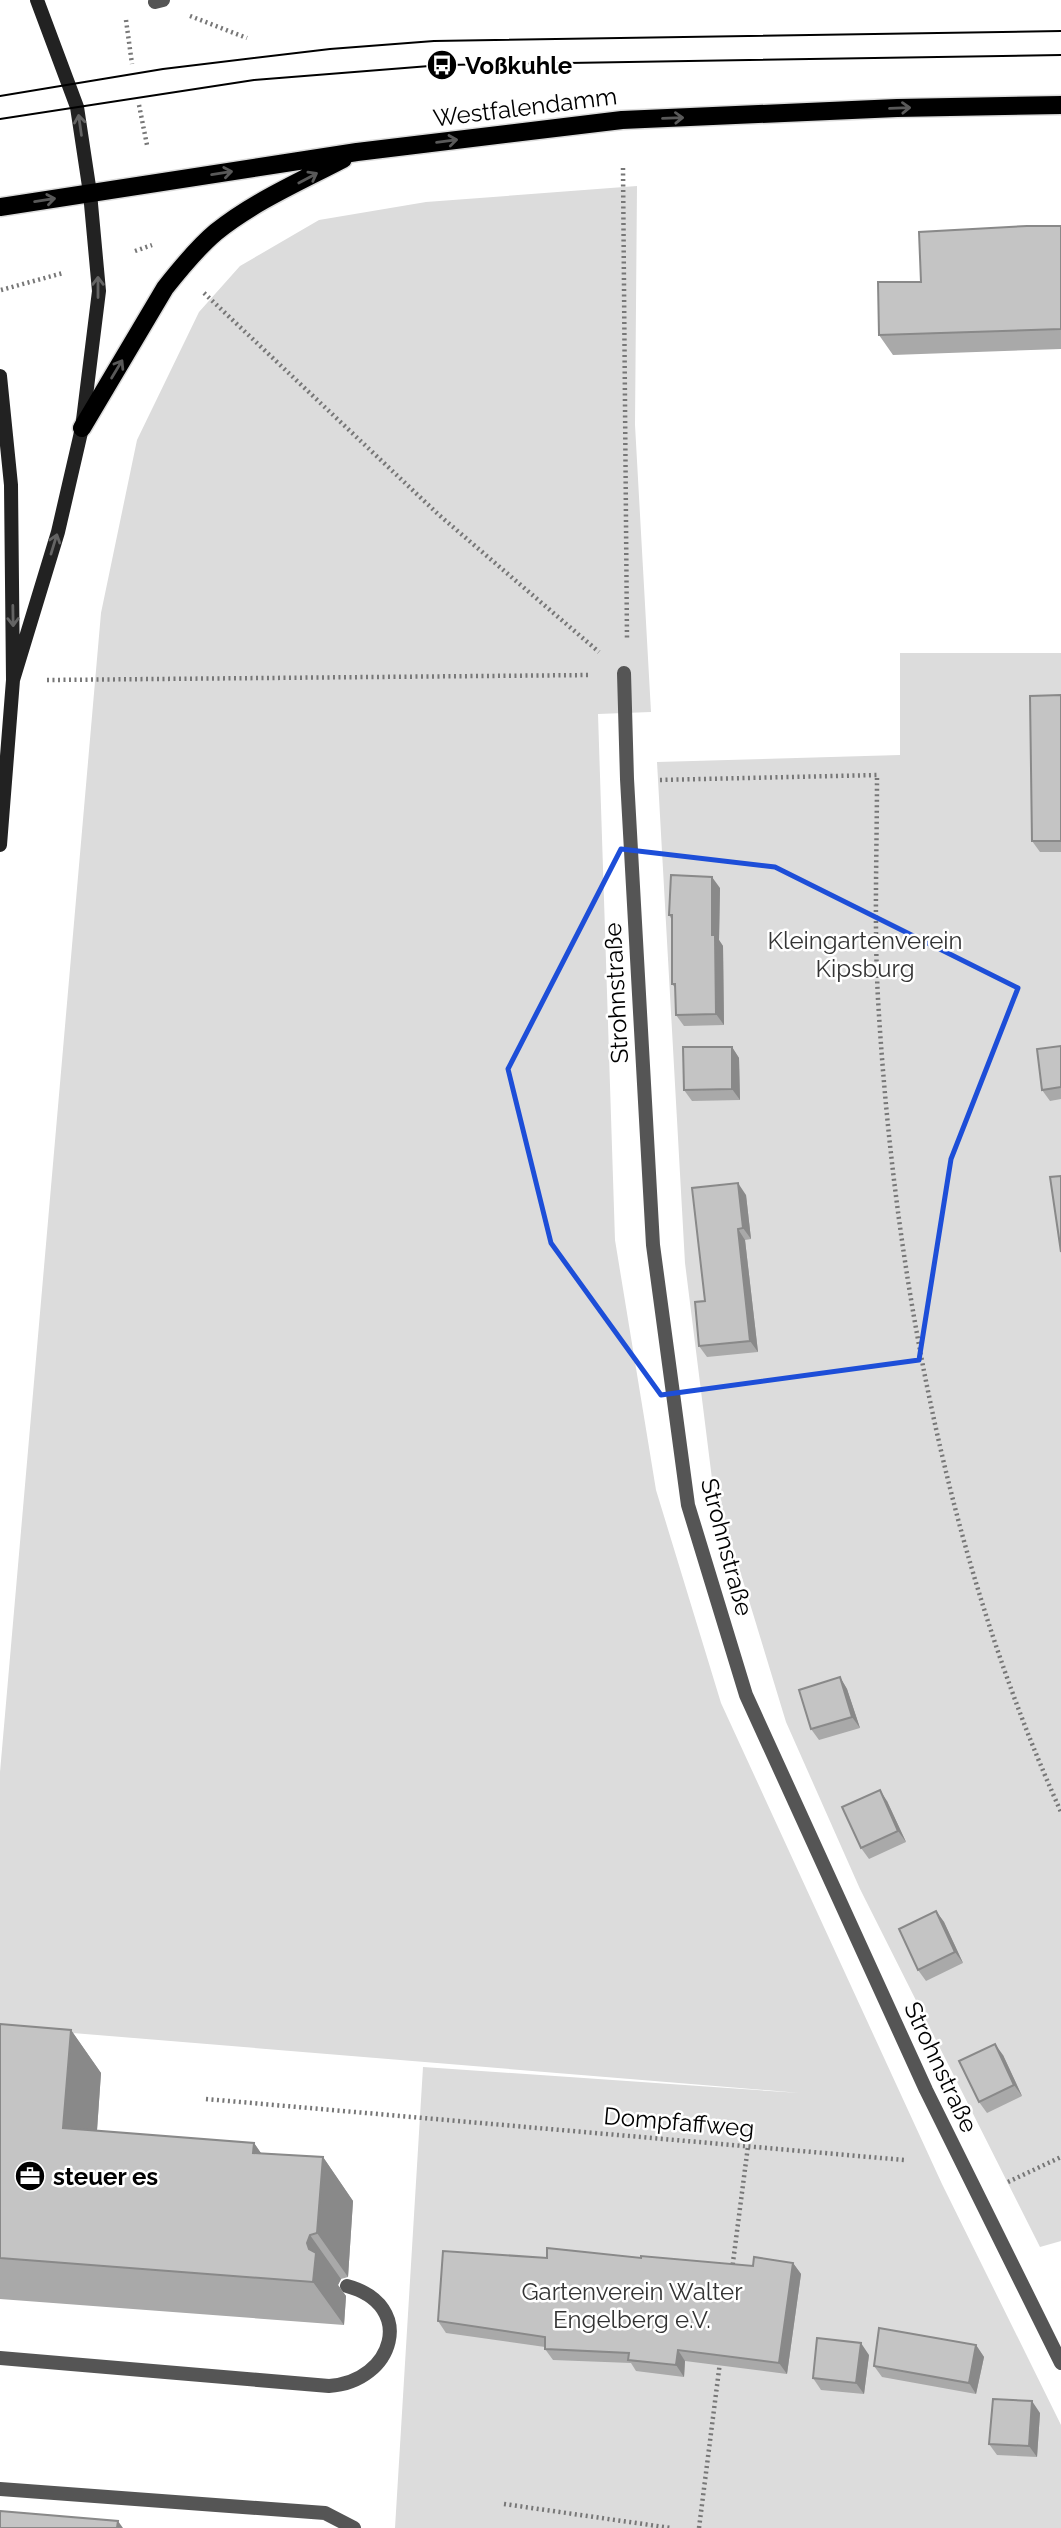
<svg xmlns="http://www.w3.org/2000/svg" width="1061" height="2528" viewBox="0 0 1061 2528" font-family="Raleway,sans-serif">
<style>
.green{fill:#dcdcdc}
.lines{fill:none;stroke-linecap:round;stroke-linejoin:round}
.primary-casing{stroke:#dbdbdb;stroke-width:21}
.path{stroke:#777;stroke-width:4.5;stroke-dasharray:2 3.5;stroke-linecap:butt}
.lane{stroke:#555;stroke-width:14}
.street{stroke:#555;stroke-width:14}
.secondary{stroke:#222;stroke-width:14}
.primary{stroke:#000;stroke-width:18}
.tram{stroke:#000;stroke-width:2}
.wall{fill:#a9a9a9}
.shaded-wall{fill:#898989}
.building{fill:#c4c4c4;stroke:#898989;stroke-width:2}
.oneway{stroke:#595959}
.oneway2{stroke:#646464}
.marked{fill:none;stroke:#1d4ed8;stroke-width:5;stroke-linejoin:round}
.labels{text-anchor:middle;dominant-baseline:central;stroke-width:5;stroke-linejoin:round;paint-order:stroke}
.poi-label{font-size:24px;font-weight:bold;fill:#000;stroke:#fff;text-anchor:start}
.street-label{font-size:24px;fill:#000;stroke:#fff}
.park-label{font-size:24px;fill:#333;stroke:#fff}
</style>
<rect width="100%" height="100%" fill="#fff"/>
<path class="green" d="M637,186L635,425L651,712L598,714L615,1240L656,1490L721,1703L942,2184L1061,2425V2528H395L423,2067L800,2093L0,2027V1772L101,613L137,440L199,312L240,266L319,220L426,202Z
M900,653H1061V2241L1040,2247L860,1889L786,1722L712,1479L685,1263L657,762L900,755Z"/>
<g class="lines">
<g class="primary-casing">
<path id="primary" d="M0,207L357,152L622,120L897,108L1061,105
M82,428L165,288C180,269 197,248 216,232C253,202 301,181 343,159"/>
</g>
<path class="path" d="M190,16L247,38
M126,20L132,64
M139,105L147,145
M623,168L627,640
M135,251L152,245
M1,290L63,273
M204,293L439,515L599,652
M47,680L591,675
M660,780L877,775C877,849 874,925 878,999C894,1274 947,1559 1061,1812
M206,2099L904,2160
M1008,2182L1061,2157
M732,2270L748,2146
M504,2504L671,2528
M699,2528L720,2362"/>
<path class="lane" d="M155,2L163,0
M0,2358L329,2386C394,2382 417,2305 347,2286
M0,2489L325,2513L354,2528"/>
<path class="street" d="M624,673L627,779L653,1245L688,1505L746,1695L926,2090L1061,2363"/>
<path class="secondary" d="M0,376L11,485L13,680L0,845
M13,680L58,532L82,428L99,291L90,193L77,107L37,0"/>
<use href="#primary" class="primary"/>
<path class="tram" d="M0,96L163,69L330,49L434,41L1061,31
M0,119L254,80L442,65L1061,55"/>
</g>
<path class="wall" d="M1061,226V349L893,355L879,335L921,282Z
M1061,695V852H1040L1032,841Z
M720,888L719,940L723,946L724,1025L684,1026L676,1015V989L672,984V920L669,915Z
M1061,1046V1099L1050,1101L1042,1090Z
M732,1047L739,1058L740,1100L692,1101L684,1090Z
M746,1195L751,1239L745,1240L758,1352L707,1357L699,1346L705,1301Z
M840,1677L847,1689L860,1728L819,1740L811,1729Z
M887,1801L906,1842L869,1859L861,1848Z
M936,1911L944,1922L963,1963L926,1981L918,1970Z
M0,2024L71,2030L101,2073L97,2131L254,2143L261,2153L323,2157L353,2201L348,2277L341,2279L338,2285L346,2296L344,2325L0,2299Z
M1003,2055L1022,2096L987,2113L979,2102Z
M547,2258H641L753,2266L793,2263L801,2274L787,2374L685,2361L684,2377L636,2371L631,2363L553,2360L545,2349V2347L446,2333L438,2321Z
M976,2345L984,2357L976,2394L882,2377L874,2366Z
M869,2355L864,2394L821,2390L813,2378Z
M1040,2413L1037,2457L997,2455L989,2444Z"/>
<path class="shaded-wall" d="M712,877L720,888L719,940L723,946L724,1025L716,1014L712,935Z
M732,1047L739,1058L740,1100L732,1089Z
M738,1183L746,1195L751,1239L743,1228Z
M738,1229L745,1240L758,1352L750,1341Z
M840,1677L847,1689L860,1728L852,1717Z
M880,1790L887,1801L906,1842L898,1831Z
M936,1911L944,1922L963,1963L955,1952Z
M71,2030L101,2073L94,2172L63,2128Z
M995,2044L1003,2055L1022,2096L1014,2085Z
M254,2143L284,2187L253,2153Z
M323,2157L353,2201L348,2277L317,2233Z
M310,2235L341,2279L338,2285L346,2296L344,2325L313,2282L309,2249L307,2243Z
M793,2263L801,2274L787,2374L779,2363Z
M861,2343L869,2355L864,2394L856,2383Z
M976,2345L984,2357L976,2394L969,2383Z
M678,2350L685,2361L684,2377L676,2365Z
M1032,2401L1040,2413L1037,2457L1029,2446Z
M118,2521L123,2528H117Z"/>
<path class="building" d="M1027,226H1061V329L879,335L878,282H921L919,232Z
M1061,695V841H1032L1030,696Z
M671,875L712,877V935H715L716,1014L676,1015L675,984H672V915H669Z
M1061,1046V1087L1042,1090L1037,1049Z
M683,1047H732V1089L684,1090Z
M1061,1176V1252L1050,1177Z
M738,1183L743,1228L738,1229L750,1341L699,1346L695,1302L705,1301L692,1188Z
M840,1677L852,1717L811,1729L799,1690Z
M880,1790L898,1831L861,1848L842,1807Z
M936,1911L955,1952L918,1970L899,1929Z
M0,2024L71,2030L63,2128L254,2143L253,2153L323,2157L317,2233L310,2235L307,2243L309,2249L316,2253L313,2282L0,2258Z
M995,2044L1014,2085L979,2102L959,2061Z
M547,2248L641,2258V2256L753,2266L754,2257L793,2263L779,2363L678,2350L676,2365L628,2360L629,2353L545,2349V2337L438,2321L443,2251L547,2258Z
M879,2328L976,2345L969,2383L874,2366Z
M817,2338L861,2343L856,2383L813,2378Z
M993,2399L1032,2401L1029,2446L989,2444Z
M0,2511L118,2521L117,2528H0Z"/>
<defs><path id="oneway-shaft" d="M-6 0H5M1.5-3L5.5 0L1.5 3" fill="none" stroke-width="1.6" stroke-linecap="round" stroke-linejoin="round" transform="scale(1.75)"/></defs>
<g class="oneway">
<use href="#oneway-shaft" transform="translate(900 108) rotate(-2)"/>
<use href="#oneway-shaft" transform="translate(673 118) rotate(-2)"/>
<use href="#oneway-shaft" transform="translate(447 141) rotate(-7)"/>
<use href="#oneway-shaft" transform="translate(222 173) rotate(-9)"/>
<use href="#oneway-shaft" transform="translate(308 178) rotate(-28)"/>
<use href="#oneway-shaft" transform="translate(45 200) rotate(-9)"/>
<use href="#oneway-shaft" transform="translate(117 369) rotate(-59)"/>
</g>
<g class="oneway2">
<use href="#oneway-shaft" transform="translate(80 125) rotate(-98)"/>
<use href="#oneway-shaft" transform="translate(98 287) rotate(-90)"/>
<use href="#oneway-shaft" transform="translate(54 544) rotate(-73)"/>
<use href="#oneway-shaft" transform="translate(13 616) rotate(89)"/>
</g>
<path class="marked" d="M621,849L775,867L1018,988L951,1159L919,1360L661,1395L551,1243L508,1069Z"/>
<defs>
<g id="bus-disc" transform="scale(1.575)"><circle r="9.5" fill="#000" stroke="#fff"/><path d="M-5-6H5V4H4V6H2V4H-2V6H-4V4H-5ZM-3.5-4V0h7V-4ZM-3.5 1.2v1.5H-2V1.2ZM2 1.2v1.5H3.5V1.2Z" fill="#fff"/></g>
<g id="office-disc" transform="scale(1.575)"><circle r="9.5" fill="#000" stroke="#fff"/><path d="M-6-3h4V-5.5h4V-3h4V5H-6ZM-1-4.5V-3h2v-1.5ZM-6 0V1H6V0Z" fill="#fff"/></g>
</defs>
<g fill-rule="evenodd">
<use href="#bus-disc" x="442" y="65"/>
<use href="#office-disc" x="30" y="2176"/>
</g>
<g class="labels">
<g class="poi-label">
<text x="465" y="65">Voßkuhle</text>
<text x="53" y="2176">steuer es</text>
</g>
<g class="street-label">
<text transform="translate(525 107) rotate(-7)">Westfalendamm</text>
<text transform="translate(616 993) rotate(-93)">Strohnstraße</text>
<text transform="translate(727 1547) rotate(75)">Strohnstraße</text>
<text transform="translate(941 2067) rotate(65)">Strohnstraße</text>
<text transform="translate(679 2122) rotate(5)">Dompfaffweg</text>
</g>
<g class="park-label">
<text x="865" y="940">Kleingartenverein<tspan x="865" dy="28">Kipsburg</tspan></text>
<text x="632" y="2291">Gartenverein Walter<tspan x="632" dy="28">Engelberg e.V.</tspan></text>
</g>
</g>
</svg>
